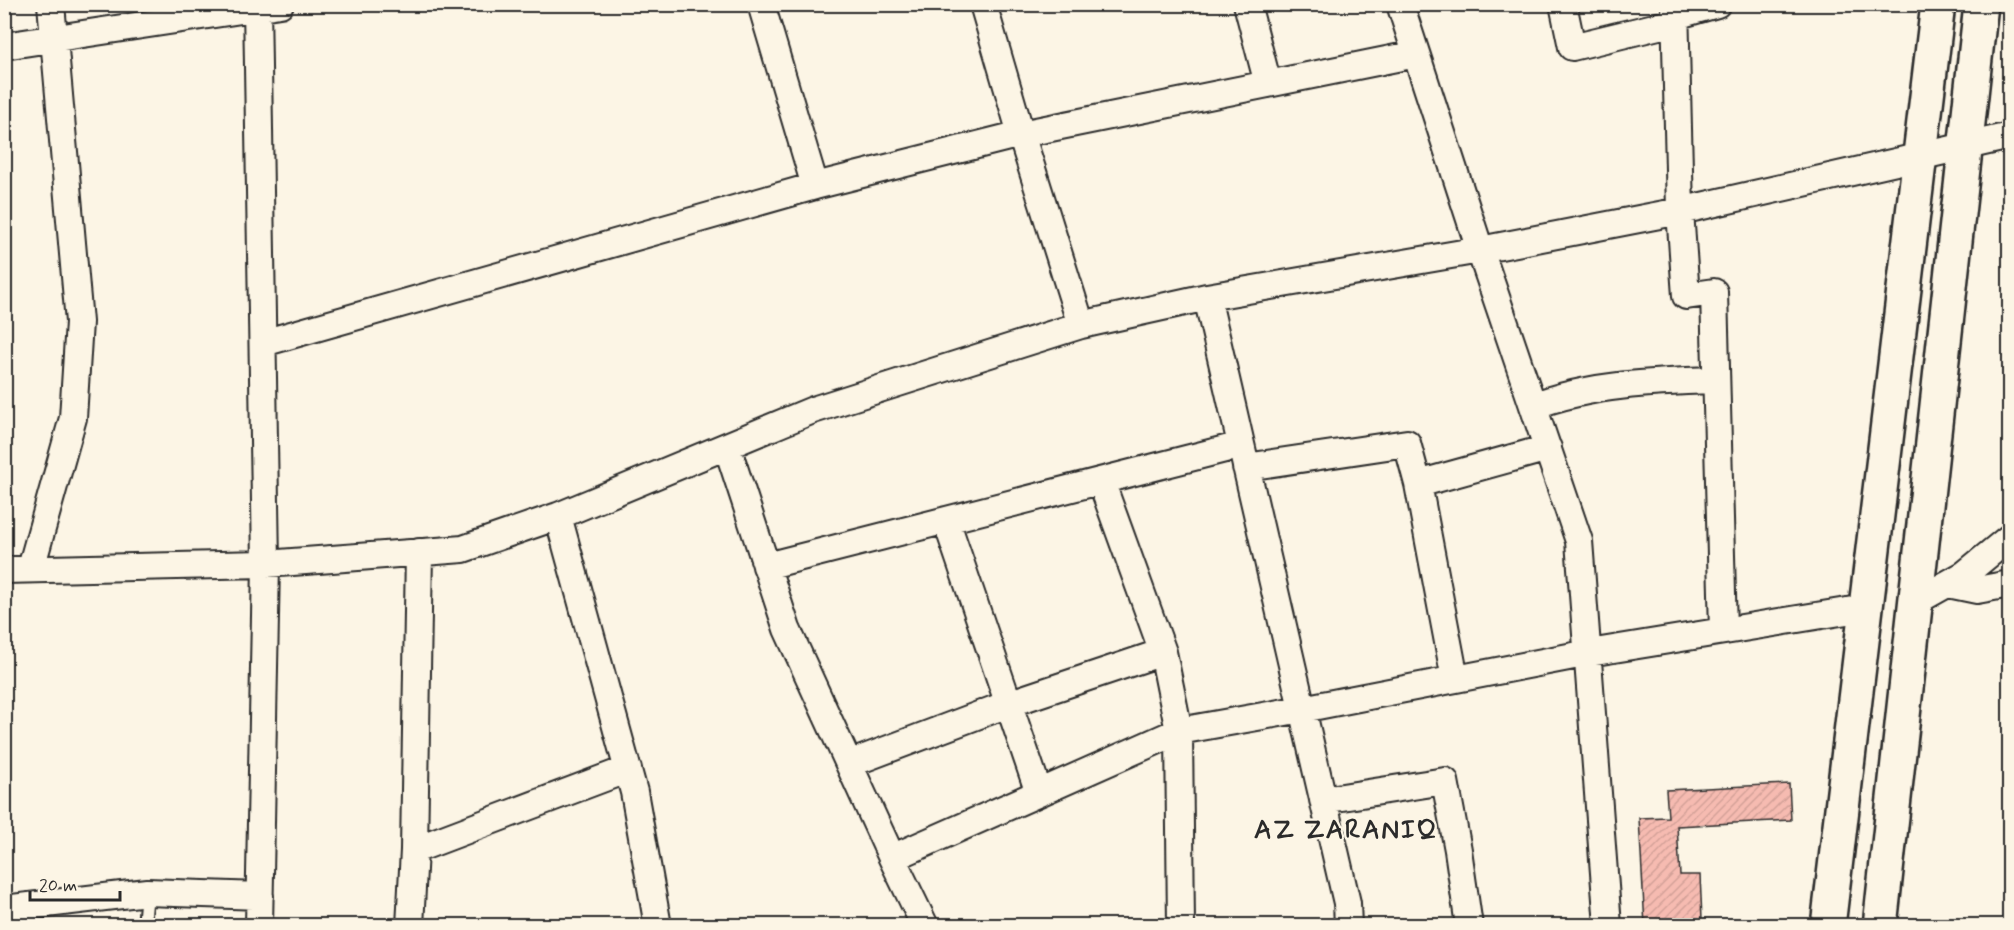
<svg xmlns="http://www.w3.org/2000/svg" width="2014" height="930" font-family="Mynerve,sans-serif">
<style>
.building{fill:url(#building-hatch);stroke:#2b2b2b;stroke-width:1.5}
.lines{fill:none;stroke-linecap:round;stroke-linejoin:round}
.lane-casing{stroke:#2b2b2b;stroke-width:16}
.street-casing{stroke:#2b2b2b;stroke-width:30}
.secondary-casing{stroke:#2b2b2b;stroke-width:38}
.lane{stroke:#fcf5e5;stroke-width:12}
.street{stroke:#fcf5e5;stroke-width:26}
.secondary{stroke:#fcf5e5;stroke-width:33}
.labels{text-anchor:middle;stroke-width:4.5;stroke-linejoin:round;paint-order:stroke}
.district-label{font-size:27px;font-weight:bold;letter-spacing:1.5px;fill:#2b2b2b;stroke:#fcf5e5}
</style>
<defs>
<pattern id="building-hatch" width="6" height="6" patternUnits="userSpaceOnUse" patternTransform="scale(1.5)"><rect width="6" height="6" fill="#f6bbb1"/><path d="M-1 1l2-2M0 6l6-6M5 7l2-2" fill="none" stroke="#d3a198"/></pattern>
</defs>
<rect width="100%" height="100%" fill="#fcf5e5"/>
<filter id="ink" filterUnits="userSpaceOnUse"><feTurbulence type="fractalNoise" baseFrequency=".0167" numOctaves="2"/><feDisplacementMap in="SourceGraphic" scale="12" xChannelSelector="R" yChannelSelector="G"/><feConvolveMatrix kernelMatrix="1 2 1 2 8 2 1 2 1" color-interpolation-filters="sRGB"/></filter>
<g filter="url(#ink)">
<path class="building" d="M1789 784 1791 820 1677 826 1680 875H1700L1702 919H1686L1687 926H1645L1639 818 1668 817 1666 790Z"/>
<g class="lines">
<g class="lane-casing">
<path id="lane" d="M144 926 147 892"/>
</g>
<g class="street-casing">
<path id="street" d="M257 4 266 564 259 926
M761 4 815 186
M983 4 1021 134 1081 325
M1247 4 1268 84
M1400 4 1480 250 1579 541 1608 926
M1563 4 1572 47 1675 22
M1675 4 1680 211 1686 296 1714 292 1723 631
M1675 16 1717 4
M4 46 280 4
M1207 297 1347 903 1348 926
M263 343 815 186 1021 134 1416 54
M1533 406C1591 384 1654 382 1716 380
M727 446 787 629 892 858 925 926
M1246 467 1407 443 1418 484 1548 448
M1101 481 1163 652 1179 731 1181 926
M1418 484 1455 679
M558 516 634 792 658 926
M946 520 1039 793
M766 566 1241 445
M31 568 73 418 79 322 51 4
M4 570 266 564 463 549 558 516 813 410 1081 325 1207 297 1480 250 1680 211 2010 136
M1948 584 1977 590 2010 584
M1915 602 1965 574 2010 537
M849 764 1008 704 1163 652
M1323 800 1445 781 1458 850 1469 926
M414 850 628 769
M892 858 1179 731 1302 709 1589 653 1865 608
M4 909 147 892 260 896
M410 926 414 850 419 552"/>
</g>
<g class="secondary-casing">
<path id="secondary" d="M1828 926 1938 4
M1880 926 1981 4"/>
</g>
<use href="#lane" class="lane"/>
<use href="#street" class="street"/>
<use href="#secondary" class="secondary"/>
</g>
</g>
<g class="labels">
<g class="district-label">
<text x="1346" y="838">AZ ZARANIQ</text>
</g>
</g>
<rect width="2014" height="930" fill="none" stroke="#fcf5e5" stroke-width="24"/>
<rect x="12" y="12" width="1990" height="906" fill="none" stroke="#2b2b2b" stroke-width="2" filter="url(#ink)"/>
<path d="M30 891v9h90v-9" fill="none" stroke="#2b2b2b" stroke-width="3"/>
<text x="39" y="891" font-size="18" fill="#2b2b2b" stroke="#fcf5e5" stroke-width="4.5" paint-order="stroke">20 m</text>
</svg>
